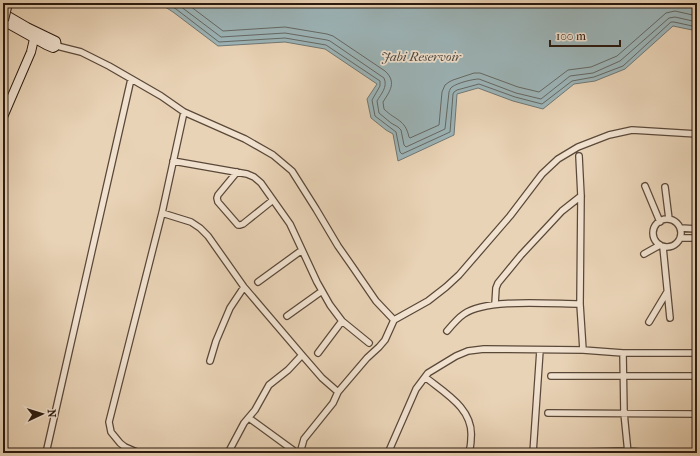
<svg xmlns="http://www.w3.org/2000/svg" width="700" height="456" font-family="'IM FELL French Canon',serif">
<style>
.water{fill:#9cb5b9;stroke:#6f7775}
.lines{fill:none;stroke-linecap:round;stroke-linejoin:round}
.shore{stroke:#646864;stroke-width:1}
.street-casing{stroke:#5a4839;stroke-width:8}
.secondary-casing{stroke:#2b1a0f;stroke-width:10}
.street{stroke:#f1e2d0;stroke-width:5.5}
.secondary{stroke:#f1e2d0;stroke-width:8}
.highway-bridge-casing{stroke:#2b1a0f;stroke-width:12;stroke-linecap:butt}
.highway-bridge{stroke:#e9d3b6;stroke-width:10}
.labels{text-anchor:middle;stroke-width:3.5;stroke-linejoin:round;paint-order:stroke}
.water-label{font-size:13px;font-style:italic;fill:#4d4842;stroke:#f1e2d0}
</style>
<rect width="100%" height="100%" fill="#e9d3b6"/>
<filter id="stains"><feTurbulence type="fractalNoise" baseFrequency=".005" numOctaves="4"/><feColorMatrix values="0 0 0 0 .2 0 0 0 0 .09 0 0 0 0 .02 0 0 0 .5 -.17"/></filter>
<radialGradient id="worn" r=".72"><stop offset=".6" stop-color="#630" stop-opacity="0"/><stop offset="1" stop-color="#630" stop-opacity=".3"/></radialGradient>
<path class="water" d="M159 3H697V31L673 26 625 69 595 81 574 84 543 109 513 101 478 88 457 94 454 135 398 161 393 134 386 130 371 118 367 99 377 84 325 49 285 42 218 46 173 12Z"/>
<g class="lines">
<path class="shore" d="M167 3 176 9 219 42 285 38 326 45 380 81V86L372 100 375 116 396 132 400 152 402 154 450 132 453 94 454 92 457 90 479 84 515 97 542 104 572 81 594 77 623 66 671 22H674L697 27
M176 3 221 37 285 33 327 40 330 41 384 78C388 87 381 94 377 101L379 113 391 123 398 127 401 130 404 145 406 147 445 129 449 92C450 90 450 88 452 87 457 83 473 79 479 79L516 93 541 99 570 76 593 73 620 61 669 18 675 17 697 22
M186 3 223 31 285 27 327 34 333 36 385 71C397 82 390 91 383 102L384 109C396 121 405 119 409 137L410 138 439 125 442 92 445 85 449 82 453 80 474 73H480L518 87 539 92 568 70 591 67 617 56 666 13 675 11 697 16"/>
<g class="street-casing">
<path id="street" d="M57 46 81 52 109 66 161 96 184 112 245 139 273 155 292 171 316 209 338 246 352 266 376 301 394 320
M579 156 581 196 580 304 583 350
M173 161 247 174 254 177 261 183 290 224 317 282 330 305 342 321 369 343
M237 172 218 195 217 198 218 202 238 225H240L243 224 273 200
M645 186 660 222
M665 187 669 219
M162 213 191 222 200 228 208 236 244 287 302 355 322 378 338 392
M653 233a14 14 0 1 1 28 0a14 14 0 1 1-28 0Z
M681 228 697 229
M681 238H697
M663 247 670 318
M644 254 660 245
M258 282 302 250
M495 304 496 288 498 283 521 255 562 211 581 196
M287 316 322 291
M649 322 667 292
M447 331C452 325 458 318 464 314 487 298 552 304 580 304
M318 353 342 321
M623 353 624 413 628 453
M210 361 216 341 230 308 244 287
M551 376H697
M425 377C445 393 474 409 471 438 471 443 471 448 468 453
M548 413 697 414
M249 418 297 453
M46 453 131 79
M139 453 125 447 120 443 111 432 109 422 162 213 184 112
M228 453 244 423 255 410 269 385 288 370 302 355
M300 453 304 439 333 403 338 392 367 358 379 347 385 340 394 320 428 301 446 287 459 275 510 216 542 174 558 159 578 147 609 135 632 130 697 134
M388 453 416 389 428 373 456 356 468 351 484 349 583 350 623 353H697
M533 453 540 350
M552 453 627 451 653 453"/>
</g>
<g class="secondary-casing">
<path id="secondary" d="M3 13 27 27 56 41C57 44 57 45 55 47L53 48 46 45 3 21
M3 117 31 52 34 39 33 34"/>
</g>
<use href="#street" class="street"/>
<use href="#secondary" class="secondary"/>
<g class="highway-bridge-casing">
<path id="highway-bridge" d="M3 20 7 3"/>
</g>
<use href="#highway-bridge" class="highway-bridge"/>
</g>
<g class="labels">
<g class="water-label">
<text x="421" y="61">Jabi Reservoir</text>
</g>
</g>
<rect width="700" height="456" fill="none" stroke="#e9d3b6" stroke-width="16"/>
<rect x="4" y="4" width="692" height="448" fill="none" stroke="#2b1a0f" stroke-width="2"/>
<rect x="8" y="8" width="684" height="440" fill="none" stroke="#2b1a0f"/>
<g transform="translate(42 414) rotate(86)" stroke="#f1e2d0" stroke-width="3" paint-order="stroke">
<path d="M0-3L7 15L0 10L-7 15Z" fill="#2b1a0f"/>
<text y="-6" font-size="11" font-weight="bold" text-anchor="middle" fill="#2b1a0f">N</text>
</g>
<path d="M550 40v6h70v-6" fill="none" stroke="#2b1a0f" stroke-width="2"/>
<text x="556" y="40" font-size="12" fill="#2b1a0f" stroke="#f1e2d0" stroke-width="3" paint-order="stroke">100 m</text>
<rect width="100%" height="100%" filter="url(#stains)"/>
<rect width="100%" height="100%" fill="url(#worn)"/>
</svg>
